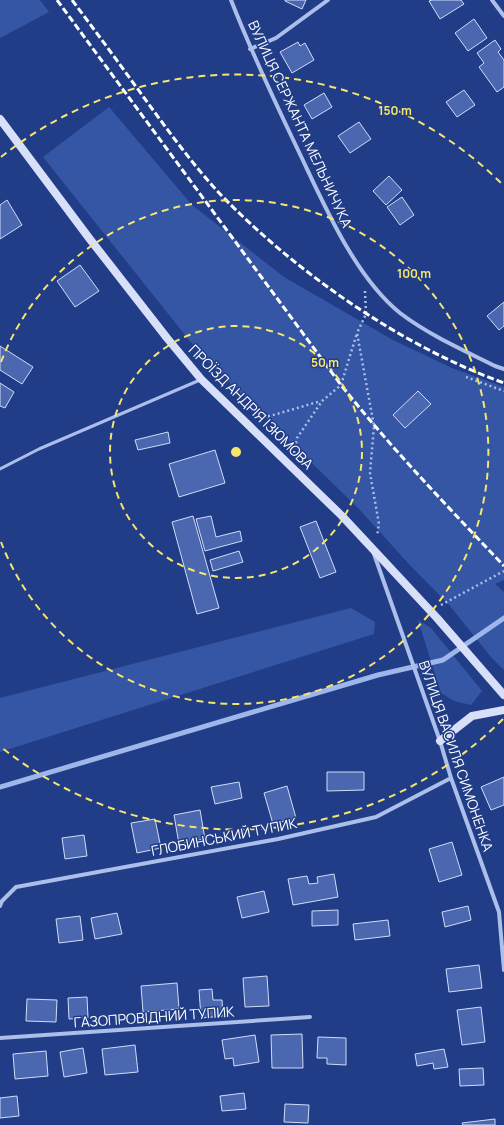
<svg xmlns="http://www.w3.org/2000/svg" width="504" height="1125" font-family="Manrope,sans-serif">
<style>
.green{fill:#3556a5}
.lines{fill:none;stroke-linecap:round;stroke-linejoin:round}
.stream{stroke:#9fb6eb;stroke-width:5}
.building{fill:#4a67b0;stroke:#d0dcf7}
.path{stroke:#acbeea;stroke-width:2.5;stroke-dasharray:2 3;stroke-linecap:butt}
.lane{stroke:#acbeea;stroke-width:3}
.street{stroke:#acbeea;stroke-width:4}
.secondary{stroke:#d7e0f8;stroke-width:8}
.rail{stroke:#fff;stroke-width:3;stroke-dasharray:7 3;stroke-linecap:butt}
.ring{fill:none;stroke:#f7e56d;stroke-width:2;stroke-dasharray:7 5}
.labels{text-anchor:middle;stroke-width:3;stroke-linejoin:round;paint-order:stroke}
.street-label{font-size:14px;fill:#fff;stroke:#213d87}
.centre{fill:#f7e56d;stroke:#213d87;stroke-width:2}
.ring-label{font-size:12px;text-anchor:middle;font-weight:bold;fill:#f7e56d;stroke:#213d87;stroke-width:3;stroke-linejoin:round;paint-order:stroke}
</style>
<rect width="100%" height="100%" fill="#213d87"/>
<path class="green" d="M0 0H40L49 12 0 38Z
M109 107 192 205 284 277 393 340 452 368 504 387V580L495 584 504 592V670L491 657 450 606 407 562 359 509 201 355 43 157Z
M351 608 375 622 374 634 0 752V698Z
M418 620 431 628 482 691 471 705 454 701 441 693Z"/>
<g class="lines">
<path class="stream" d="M0 787 378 675 443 660 504 618"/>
</g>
<path class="building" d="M285 0H306L302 9 285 1Z
M432 0H461L464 4 440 19 429 1Z
M474 19 487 38 468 51 455 33Z
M495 40 501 49 498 52 504 60V87L497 92 479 67 484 63 477 53Z
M298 42 300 46 305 43 314 60 292 73 280 52Z
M464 90 475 105 457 117 446 102Z
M324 93 332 107 312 119 304 105Z
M359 122 371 139 350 153 338 136Z
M389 176 402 190 386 205 373 191Z
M402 197 414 215 400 225 387 207Z
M7 200 22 225 0 239V205Z
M80 265 99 291 75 307 57 281Z
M504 302V326L499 330 487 316Z
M0 346 33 367 22 384 0 370Z
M0 383 14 392 5 408 0 406Z
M418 391 431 404 405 428 393 415Z
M168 432 170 443 138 450 135 440Z
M215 450 225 483 179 497 169 464Z
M193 516 219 608 197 614 172 522Z
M211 516 216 537 240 531 242 541 205 551 196 519Z
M316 521 336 572 320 578 300 527Z
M239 551 243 562 213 571 210 560Z
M327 772H364V790L327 791Z
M504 777V805L491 810 481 787Z
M239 782 242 798 215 804 211 787Z
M287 786 296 818 273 824 264 793Z
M200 810 205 839 179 844 174 815Z
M155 819 161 848 137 853 131 823Z
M84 835 87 856 65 859 62 838Z
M452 842 462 875 439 882 429 849Z
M334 874 338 897 293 905 288 879 307 876 309 884 318 883 317 877Z
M264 891 269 912 242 918 237 897Z
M468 906 471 920 445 927 442 912Z
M338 910V925L312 926V911Z
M117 913 122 934 95 939 91 918Z
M80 916 83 940 59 943 56 919Z
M388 920 390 936 355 940 353 924Z
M479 965 482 988 449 992 446 969Z
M267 976 269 1006 245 1007 243 978Z
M177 983 179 1009 143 1012 141 986Z
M212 989 213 1000H222L223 1016 201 1018 199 990Z
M87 997 88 1018 69 1019 68 998Z
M27 999 57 1000 56 1022 26 1021Z
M481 1007 485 1042 462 1045 457 1010Z
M302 1034 303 1068H272L271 1035Z
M255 1035 259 1062 234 1066 233 1058 225 1059 222 1040Z
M318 1037 346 1038V1065L327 1064V1058H317Z
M135 1045 138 1072 105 1075 102 1049Z
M83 1048 87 1073 64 1077 60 1052Z
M444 1049 448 1067 434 1069 433 1063 417 1066 415 1054Z
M46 1051 48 1076 15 1079 13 1054Z
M483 1068 484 1085 460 1086 459 1069Z
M244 1093 246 1109 222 1111 220 1096Z
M17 1096 19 1116 0 1118V1098Z
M285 1104 309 1105 308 1123 284 1122Z
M495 1119V1125H463L462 1123Z"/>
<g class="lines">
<path class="path" d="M365 291 366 314 357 333 374 426 370 473 379 524 377 536
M466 377 504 391
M258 417 270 416 321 401
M294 453 297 438 322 401 341 385 357 333
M441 605 504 571"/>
<path class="lane" d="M0 469 39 449 200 380"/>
<path class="street" d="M231 0C251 51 274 100 298 150 323 202 354 276 400 313 429 335 463 350 495 366L504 369
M492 0 504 16
M250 49 276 38 328 0
M374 554 440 741 451 778 499 912 504 970
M0 906 2 901 16 887 278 839 376 817 451 778
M0 1038 310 1017"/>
<path class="secondary" d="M0 119 89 238 167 338 201 379 342 516 437 618 504 695
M440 741 472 716 504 710"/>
<path class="rail" d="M57 0 341 385C392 449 448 507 504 566
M72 0C96 32 119 63 142 95 167 129 192 164 221 195 297 273 401 346 504 383"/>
</g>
<g class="ring">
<circle cx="236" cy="452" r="126"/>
<path d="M1 362A252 252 0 1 1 1 542"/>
<path d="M503 719A377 377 0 0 1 1 747M1 157A377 377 0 0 1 503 185"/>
</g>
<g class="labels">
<g class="street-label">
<text transform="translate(300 124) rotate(65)" y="5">ВУЛИЦЯ СЕРЖАНТА МЕЛЬНИЧУКА</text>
<text transform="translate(251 407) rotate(45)" y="5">ПРОЇЗД АНДРІЯ ІЗЮМОВА</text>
<text transform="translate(456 756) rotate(71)" y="5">ВУЛИЦЯ ВАСИЛЯ СИМОНЕНКА</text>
<text transform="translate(224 837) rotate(-11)" y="5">ГЛОБИНСЬКИЙ ТУПИК</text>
<text transform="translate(154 1017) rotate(-4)" y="5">ГАЗОПРОВІДНИЙ ТУПИК</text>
</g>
</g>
<circle cx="236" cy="452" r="6" class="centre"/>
<g class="ring-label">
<text x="395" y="115">150 m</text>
<text x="414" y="278">100 m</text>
<text x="325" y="367">50 m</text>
</g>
</svg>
